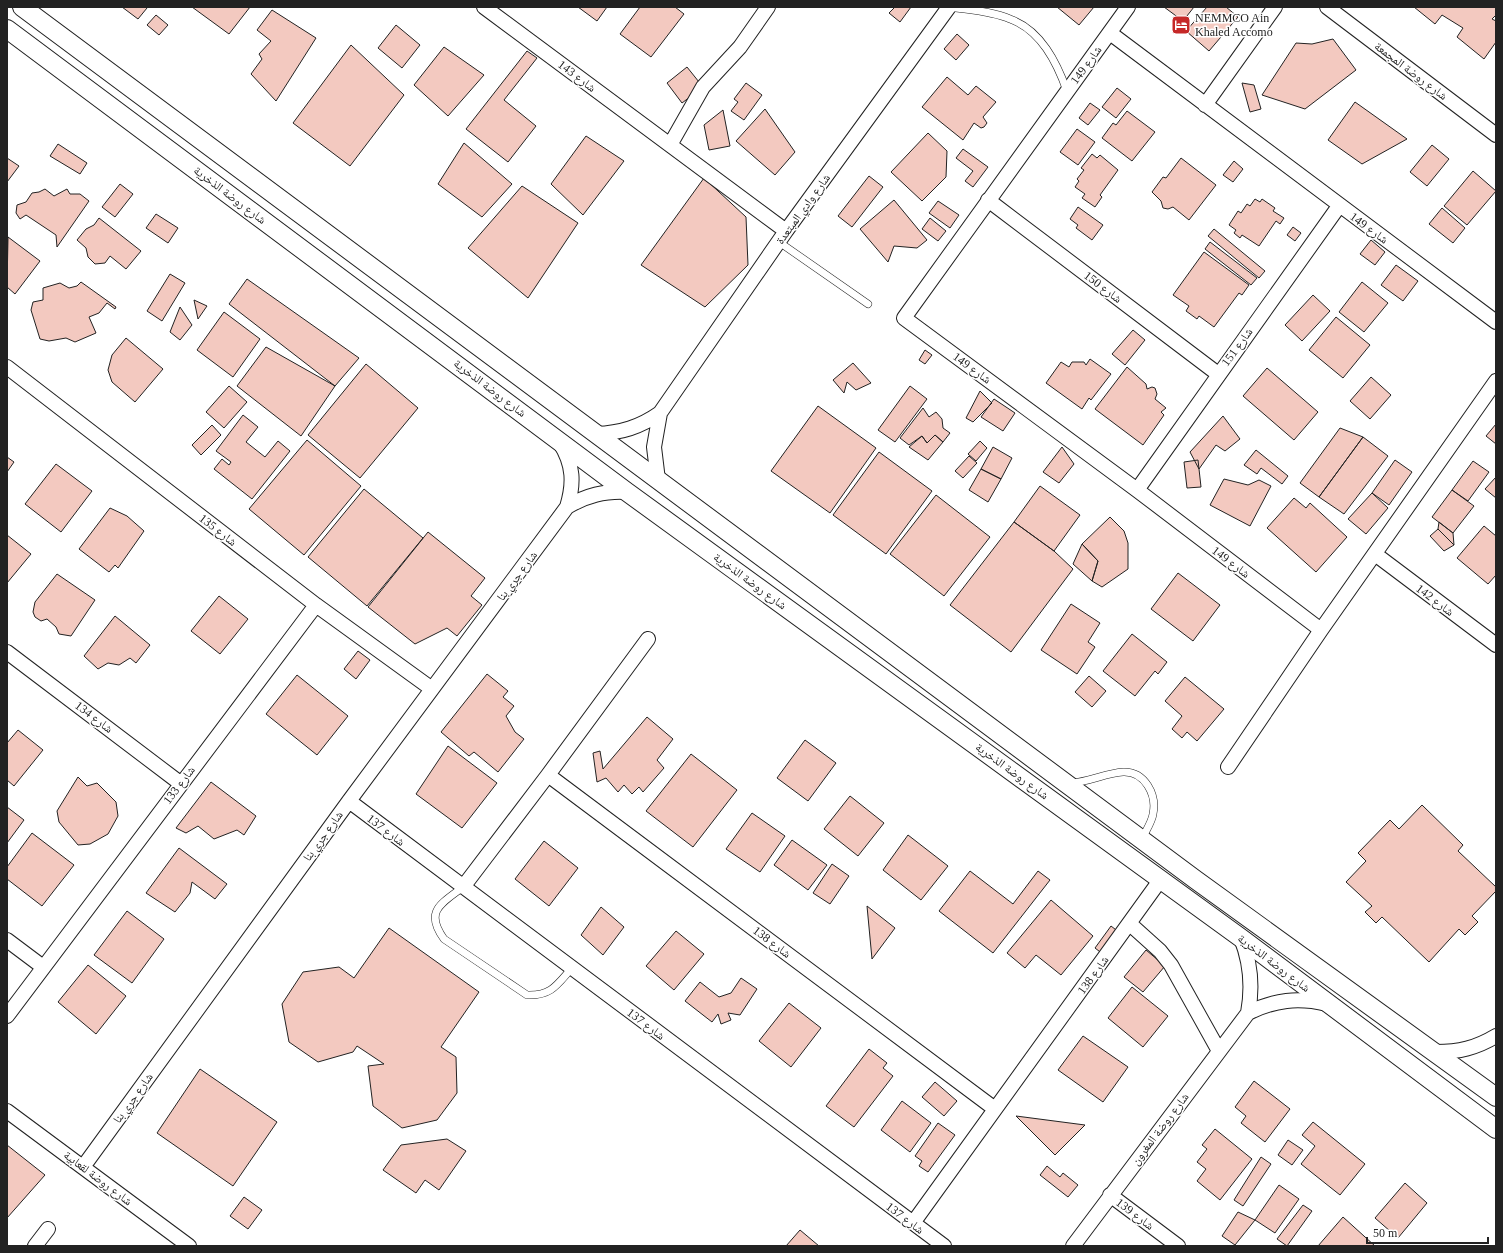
<svg xmlns="http://www.w3.org/2000/svg" width="1503" height="1253" font-family="'Times New Roman','Noto Naskh Arabic',serif">
<style>
.building{fill:#f3c9c0;stroke:#222}
.lines{fill:none;stroke-linecap:round;stroke-linejoin:round}
.service-casing{stroke:#222;stroke-width:8}
.minor-casing{stroke:#222;stroke-width:16}
.tertiary-casing{stroke:#222;stroke-width:20}
.service{stroke:#fff;stroke-width:7}
.minor{stroke:#fff;stroke-width:14}
.tertiary{stroke:#fff;stroke-width:18}
.labels{text-anchor:middle;stroke-width:3;stroke-linejoin:round;paint-order:stroke}
.poi-label{font-size:12px;fill:#222;stroke:#fff;text-anchor:start}
.street-label{font-size:12px;fill:#222;stroke:#fff}
</style>
<rect width="100%" height="100%" fill="#fff"/>
<path class="building" d="M122 7H146L147 8 138 19Z
M192 7H250L229 34Z
M578 7H607L597 21Z
M640 7H675L684 14 651 57 620 34Z
M895 7H911L900 22 889 13Z
M1057 7H1094L1079 25Z
M1164 7H1194L1183 21Z
M1207 7H1226L1238 17 1209 51 1186 31Z
M1414 7H1496V15L1492 19 1496 21V42L1484 59 1457 37 1463 28 1442 15 1435 24Z
M272 10 316 38 276 101 251 74 262 59 259 54 271 41 257 30Z
M156 15 168 25 159 35 147 25Z
M396 25 420 45 402 68 378 48Z
M957 34 969 45 956 60 944 49Z
M1333 39 1356 70 1305 109 1262 95 1296 43 1312 44Z
M351 45 404 95 350 166 293 123Z
M444 47 484 75 448 116 414 85Z
M527 51 537 58 504 100 536 126 508 162 466 129Z
M687 67 703 87 682 103 667 83Z
M947 77 968 95 976 86 996 102 983 117 987 123 984 127 981 128 974 123 963 140 922 107Z
M746 83 762 95 744 120 731 111 738 102 734 99Z
M1242 83 1254 85 1261 109 1250 112Z
M1117 88 1131 99 1116 118 1102 107Z
M1355 102 1407 139 1362 164 1328 140Z
M1090 103 1100 110 1088 125 1079 118Z
M765 109 795 152 775 175 736 141Z
M723 110 730 146 709 150 704 125Z
M1127 111 1155 132 1132 161 1102 138 1113 123 1116 125Z
M1077 129 1095 142 1078 165 1060 152Z
M928 133 947 151 946 177 922 201 891 172Z
M586 136 624 161 583 215 551 184Z
M464 143 512 184 482 217 438 184Z
M58 144 87 163 80 174 50 156Z
M1432 145 1449 159 1427 186 1410 172Z
M963 149 988 167 973 187 965 181 973 171 956 158Z
M1092 154 1097 158 1100 155 1118 170 1100 195 1102 197 1095 207 1082 198 1085 194 1075 187 1079 181 1077 179 1084 170 1081 168Z
M7 158 19 166 7 182Z
M1181 158 1216 185 1189 220 1173 207 1168 209 1163 208 1161 201 1152 192 1163 177 1166 178Z
M1234 161 1243 169 1233 182 1223 175Z
M1473 171 1496 191 1467 225 1444 206Z
M869 176 883 187 852 227 838 216Z
M704 178 746 217 748 265 705 307 641 265Z
M120 184 133 194 115 217 102 207Z
M522 186 578 223 528 298 468 248Z
M45 189 54 196 67 189 70 194H80L89 201 57 247 56 235 26 215 20 219 16 213 17 205 26 202 32 193 39 192Z
M1255 199 1260 202 1262 199 1275 208 1273 211 1284 218 1280 224 1276 221 1259 246 1242 235 1240 238 1234 233 1236 230 1229 225 1238 211 1241 213 1247 204 1250 206Z
M894 200 927 240 917 248 894 246 888 262 860 229Z
M938 201 959 215 950 228 929 213Z
M1078 207 1103 225 1092 240 1076 228 1078 225 1070 219Z
M1442 208 1465 228 1453 243 1429 224Z
M156 214 178 228 168 243 146 228Z
M99 218 141 251 126 269 110 256 105 263 95 264 88 257 86 248 77 240 86 229 94 225Z
M930 218 946 231 938 241 922 229Z
M1293 227 1301 233 1295 241 1287 235Z
M1214 229 1265 271 1259 278 1208 236Z
M8 237 40 261 15 294 7 287Z
M1371 240 1385 252 1375 265 1360 254Z
M1210 242 1257 278 1251 285 1205 249Z
M1204 252 1249 285 1242 295 1239 293 1214 327 1199 316 1197 319 1186 311 1189 306 1173 295Z
M1396 265 1418 281 1403 301 1381 285Z
M170 274 185 283 162 321 147 311Z
M247 279 359 358 335 386 229 304Z
M81 282 116 307 115 309 107 303 99 313 89 317 96 333 75 342 66 338 49 341 40 339 31 310 33 302 43 300V288L60 283 69 288 77 286Z
M1362 282 1388 303 1364 332 1339 312Z
M1313 295 1330 311 1302 341 1285 325Z
M194 300 207 306 198 319Z
M180 307 192 325 180 340 170 332Z
M224 312 260 339 233 377 197 350Z
M1336 317 1370 345 1343 378 1309 350Z
M1133 330 1145 340 1125 365 1112 354Z
M126 338 163 369 135 402 112 382 108 370 112 355Z
M266 347 335 386 301 436 237 386Z
M925 350 932 355 925 364 919 360Z
M1090 359 1111 374 1091 400 1089 398 1082 409 1046 383 1061 362 1069 367 1072 362H1084L1086 365Z
M853 363 871 383 856 390 847 382 844 393 833 380Z
M366 364 418 408 360 478 308 435Z
M1127 367 1146 384 1147 389 1152 387 1155 388 1157 394 1155 399 1166 408 1161 412 1164 415 1143 445 1095 409Z
M1267 368 1318 412 1294 440 1243 396Z
M1371 377 1391 395 1370 419 1350 401Z
M229 386 247 402 224 428 206 412Z
M910 386 927 399 895 442 878 430Z
M980 391 992 403 973 422 966 418Z
M994 399 1015 413 1003 431 981 417Z
M818 406 876 448 830 513 771 471Z
M923 408 929 417 936 412 942 419 943 428 950 433 943 442 935 435 927 443 922 436 909 445 900 438Z
M243 415 258 427 246 442 265 457 278 441 290 451 252 499 214 469 222 459 229 465 231 462 216 451Z
M1223 416 1240 439 1225 451 1216 445 1199 469 1190 452Z
M1496 424V444L1486 436Z
M212 425 221 435 201 455 192 445Z
M1340 428 1363 437 1319 497 1300 483Z
M935 435 943 442 928 460 909 447 922 436 927 443Z
M1363 437 1388 456 1344 514 1319 497Z
M307 440 361 486 304 555 249 509Z
M980 441 987 448 976 461 968 454Z
M993 447 1012 458 1001 479 981 469Z
M1062 447 1074 464 1059 483 1043 472Z
M1256 450 1288 476 1282 484 1261 468 1257 474 1244 465Z
M879 452 932 491 886 554 833 515Z
M969 456 977 463 963 478 955 471Z
M7 457 14 462 7 472Z
M1198 460 1201 487 1187 488 1184 462Z
M1395 460 1412 472 1389 505 1372 493Z
M1473 461 1489 472 1468 501 1452 490Z
M56 464 92 491 61 532 25 504Z
M981 469 1001 479 988 502 969 490Z
M1496 477V498L1485 489Z
M1224 479 1248 485 1259 480 1271 486 1250 526 1210 505Z
M1040 486 1080 515 1054 551 1014 522Z
M364 489 423 538 367 606 308 557Z
M1452 490 1474 506 1453 533 1432 517Z
M1372 493 1388 508 1366 534 1348 519Z
M936 495 990 537 944 596 890 554Z
M1294 498 1306 508 1310 503 1347 537 1316 572 1267 528Z
M110 508 127 516 144 531 118 568 115 565 109 572 79 549Z
M1110 517 1124 531 1128 543V569L1102 587 1092 581 1098 561 1082 544Z
M1014 522 1054 551 1073 569 1011 652 950 605Z
M1439 522 1453 533 1454 545 1438 529Z
M1484 526 1496 536V575L1488 584 1457 558Z
M1438 529 1454 545 1444 551 1430 536Z
M428 532 485 578 471 596 482 605 457 636 447 628 415 644 368 607Z
M7 535 31 554 7 583Z
M1082 544 1098 561 1092 581 1073 564Z
M1178 573 1220 605 1193 641 1151 609Z
M57 574 95 600 71 636 59 634 56 627 47 619 41 621 35 617 33 612 35 602Z
M219 596 248 619 220 654 191 631Z
M1071 604 1100 623 1088 642 1095 647 1077 674 1041 650Z
M115 616 150 645 136 663 130 658 119 665 108 663 98 669 84 656Z
M1132 634 1167 662 1158 674 1155 671 1135 696 1103 671Z
M358 651 370 660 356 679 344 669Z
M487 674 508 691 503 697 514 706 506 716 515 732 524 739 498 772 474 752 469 756 441 732Z
M297 675 348 716 317 755 266 714Z
M1089 676 1106 691 1092 707 1075 692Z
M1185 677 1224 709 1197 741 1187 732 1182 738 1172 729 1182 716 1165 701Z
M647 717 673 739 657 760 664 768 643 792 639 787 632 794 624 785 618 792 606 778 597 782 593 753 600 751 603 769Z
M18 730 43 750 14 786 7 780V743Z
M805 740 836 763 808 801 777 778Z
M448 746 497 783 462 828 416 794Z
M691 754 737 790 693 847 646 811Z
M78 777 87 786 97 783 116 802 118 816 108 834 90 844 78 845 59 822 57 811Z
M211 782 256 816 244 835 237 830 214 839 198 826 186 833 176 828Z
M850 796 884 823 858 856 824 829Z
M1422 805 1463 845 1458 851 1496 887V891L1472 916 1478 922 1465 935 1459 929 1429 962 1382 917 1376 923 1365 912 1372 906 1346 882 1366 861 1358 853 1390 820 1399 829Z
M7 807 24 820 7 843Z
M752 813 785 836 760 872 726 849Z
M32 833 74 865 42 906 7 879V867Z
M908 835 948 866 921 900 883 870Z
M792 840 827 865 808 890 774 865Z
M544 841 578 868 549 906 515 879Z
M179 848 227 884 215 899 192 882 190 893 175 912 146 893Z
M832 864 849 876 830 904 813 893Z
M970 871 1013 904 1038 871 1050 880 993 953 939 911Z
M1051 900 1093 936 1061 975 1036 955 1025 968 1007 953Z
M867 906 895 928 872 959Z
M601 907 624 927 603 955 581 935Z
M127 911 164 939 132 983 94 955Z
M1111 926 1120 933 1104 955 1095 948Z
M389 928 479 992 441 1047 456 1057 457 1093 437 1120 402 1128 373 1106 368 1066 384 1064 357 1046 353 1052 318 1062 289 1042 282 1004 303 972 339 967 354 978Z
M676 931 704 954 674 990 646 966Z
M1146 950 1165 966 1143 992 1124 977Z
M88 965 126 996 96 1034 58 1002Z
M741 978 757 989 740 1015 728 1013 731 1020 721 1024 718 1014 712 1022 685 1001 700 982 719 997 731 993Z
M1132 987 1168 1016 1143 1047 1108 1018Z
M789 1003 821 1028 791 1067 759 1041Z
M1083 1036 1128 1067 1103 1102 1058 1070Z
M869 1049 887 1063 883 1068 893 1076 854 1127 826 1106Z
M200 1069 277 1122 233 1186 157 1133Z
M1254 1081 1290 1109 1265 1142 1241 1123 1246 1116 1235 1107Z
M935 1082 957 1101 944 1116 922 1097Z
M902 1101 931 1123 910 1152 881 1130Z
M1016 1116 1085 1125 1055 1155Z
M1313 1122 1365 1164 1340 1195 1301 1164 1315 1146 1302 1135Z
M938 1123 955 1135 928 1172 919 1166 922 1161 915 1156Z
M1215 1129 1252 1159 1220 1200 1197 1181 1206 1169 1197 1162 1207 1149 1202 1145Z
M447 1139 466 1151 439 1190 425 1180 416 1193 383 1170 401 1145Z
M1288 1140 1303 1150 1292 1165 1278 1155Z
M7 1145 45 1175 7 1218Z
M1261 1157 1271 1164 1243 1206 1234 1200Z
M1047 1166 1060 1177 1063 1173 1078 1185 1068 1197 1040 1175Z
M1405 1183 1427 1203 1398 1238 1375 1218Z
M1279 1185 1299 1199 1275 1233 1255 1220Z
M244 1197 262 1210 248 1229 230 1216Z
M1303 1205 1312 1211 1287 1246 1277 1239Z
M1238 1212 1255 1220 1235 1245 1222 1236Z
M1343 1217 1375 1246H1318Z
M800 1230 819 1246H786Z"/>
<g class="lines">
<g class="service-casing">
<path id="service" d="M950 7C969 10 992 11 1010 19 1041 30 1057 63 1067 91
M779 242 868 304
M1071 783C1089 782 1106 773 1123 772 1145 771 1157 795 1153 814 1152 822 1145 832 1142 839
M463 887C441 904 424 911 444 939L527 995C551 996 557 985 571 969"/>
</g>
<g class="minor-casing">
<path id="minor" d="M484 7 786 231
M1128 7 904 318 1137 490 1321 630
M1327 7 1496 135
M1110 33 1496 322
M1205 105 1275 7
M670 145 703 87 740 47 768 7
M988 200 1218 374
M7 367 316 605 432 689
M596 434C621 433 640 427 660 413
M560 443C574 465 574 484 567 507
M658 480 654 447 660 413 786 231 949 7
M1137 490 1339 206
M1375 554 1496 645
M7 652 180 783
M1228 767 1321 630 1496 381
M548 775 995 1109
M349 801 944 1246
M463 887 548 775 648 639
M1130 924 1160 951 1171 965 1219 1051
M7 940 43 967
M1248 1013C1274 1000 1298 997 1327 1004
M7 1016 316 605
M1436 1052C1459 1052 1476 1048 1496 1036
M7 1111 189 1246
M83 1167 349 801 567 507C587 495 604 491 627 492
M1110 1195 1178 1246
M913 1223 1161 879
M35 1246 48 1229
M1073 1246 1248 1013C1253 986 1251 963 1241 938"/>
</g>
<g class="tertiary-casing">
<path id="tertiary" d="M22 7 1196 880 1496 1097
M7 29 627 492 1241 938 1496 1129"/>
</g>
<use href="#service" class="service"/>
<use href="#minor" class="minor"/>
<use href="#tertiary" class="tertiary"/>
</g>
<defs>
<g id="hotel-square" transform="scale(1)"><rect x="-9" y="-9" width="18" height="18" rx="4" fill="#c62828" stroke="#fff"/><path d="M-6-4.5h1.5V1H6V5H4.5V3h-9V5H-6ZM-4 0a1.8 1.8 0 1 1 3.6 0ZM.5 0V-2.5h3Q6-2.5 6 0Z" fill="#fff"/></g>
</defs>
<g fill-rule="evenodd">
<use href="#hotel-square" x="1181" y="25"/>
</g>
<g class="labels">
<g class="poi-label">
<text x="1195" y="22">NEMMCO Ain<tspan x="1195" dy="14">Khaled Accomo</tspan></text>
</g>
<g class="street-label">
<text transform="translate(1086 65) rotate(-54)" y="4">شارع 149</text>
<text transform="translate(1411 71) rotate(37)" y="4">شارع روضة المجمعة</text>
<text transform="translate(577 76) rotate(37)" y="4">شارع 143</text>
<text transform="translate(230 195) rotate(37)" y="4">شارع روضة الذخرية</text>
<text transform="translate(803 209) rotate(-54)" y="4">شارع وادي المبتعدة</text>
<text transform="translate(1369 228) rotate(36)" y="4">شارع 149</text>
<text transform="translate(1103 287) rotate(37)" y="4">شارع 150</text>
<text transform="translate(1237 347) rotate(-54)" y="4">شارع 151</text>
<text transform="translate(972 368) rotate(36)" y="4">شارع 149</text>
<text transform="translate(490 388) rotate(37)" y="4">شارع روضة الذخرية</text>
<text transform="translate(218 530) rotate(38)" y="4">شارع 135</text>
<text transform="translate(1231 562) rotate(37)" y="4">شارع 149</text>
<text transform="translate(517 576) rotate(-53)" y="4">شارع جري بنا</text>
<text transform="translate(750 581) rotate(36)" y="4">شارع روضة الذخرية</text>
<text transform="translate(1435 600) rotate(37)" y="4">شارع 142</text>
<text transform="translate(94 717) rotate(37)" y="4">شارع 134</text>
<text transform="translate(1012 771) rotate(36)" y="4">شارع روضة الذخرية</text>
<text transform="translate(179 785) rotate(-53)" y="4">شارع 133</text>
<text transform="translate(386 830) rotate(37)" y="4">شارع 137</text>
<text transform="translate(323 836) rotate(-54)" y="4">شارع جري بنا</text>
<text transform="translate(772 942) rotate(37)" y="4">شارع 138</text>
<text transform="translate(1274 963) rotate(37)" y="4">شارع روضة الذخرية</text>
<text transform="translate(1093 975) rotate(-54)" y="4">شارع 138</text>
<text transform="translate(646 1024) rotate(37)" y="4">شارع 137</text>
<text transform="translate(133 1098) rotate(-54)" y="4">شارع جري بنا</text>
<text transform="translate(1160 1129) rotate(-53)" y="4">شارع روضة المغرون</text>
<text transform="translate(98 1178) rotate(37)" y="4">شارع روضة لقعابية</text>
<text transform="translate(1135 1214) rotate(37)" y="4">شارع 139</text>
<text transform="translate(905 1218) rotate(37)" y="4">شارع 137</text>
</g>
</g>
<rect width="1503" height="1253" fill="none" stroke="#222222" stroke-width="16"/>
<path d="M1367 1237v6h121v-6" fill="none" stroke="#222222" stroke-width="2"/>
<text x="1373" y="1237" font-size="12" fill="#222222" stroke="#ffffff" stroke-width="3" paint-order="stroke">50 m</text>
</svg>
